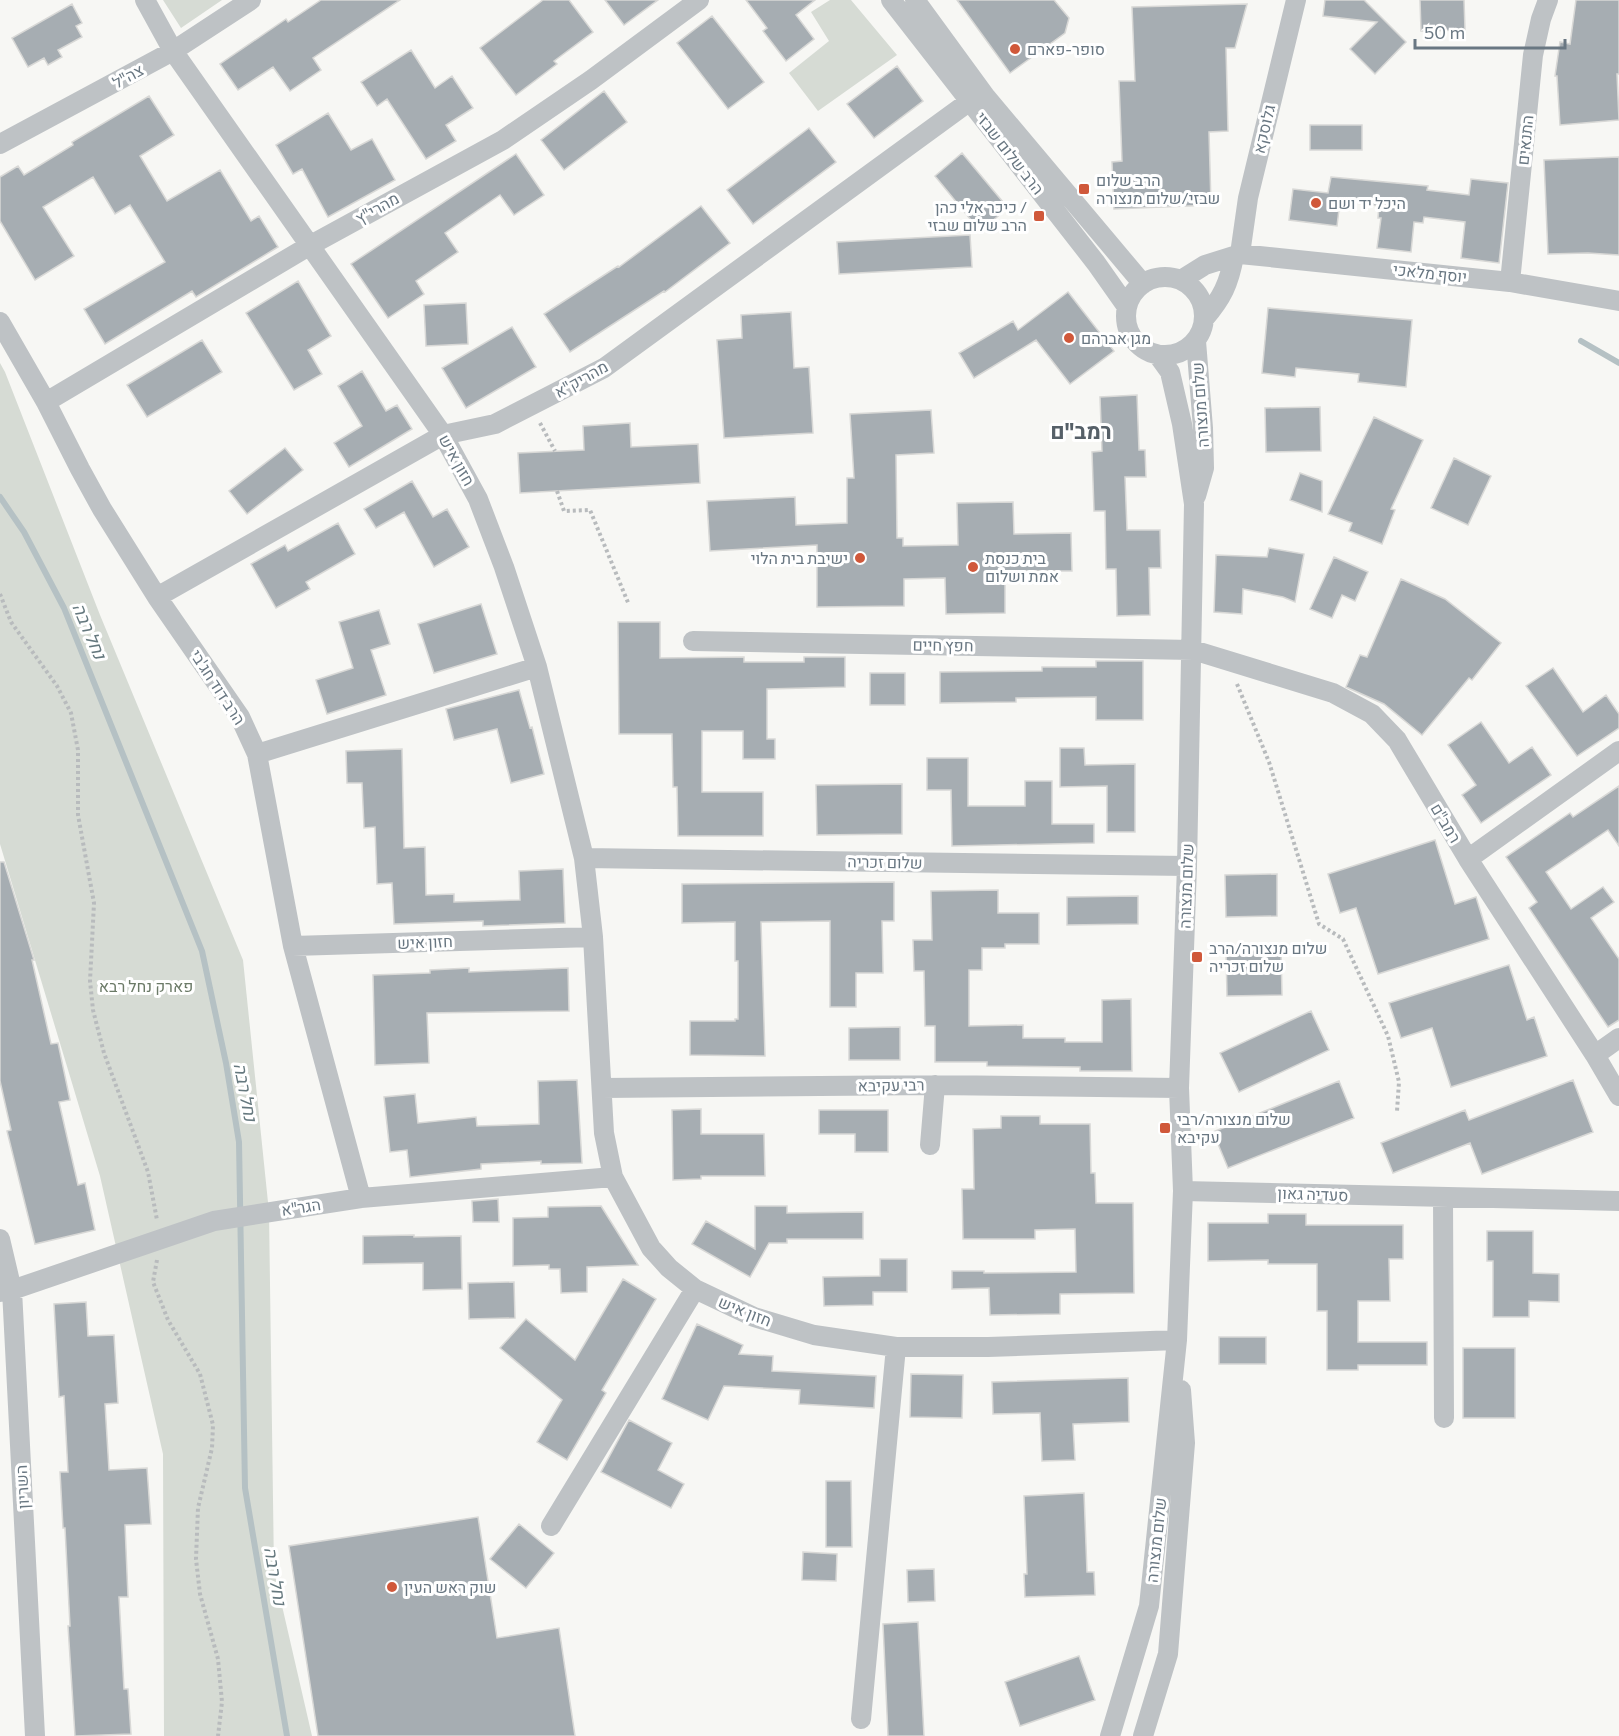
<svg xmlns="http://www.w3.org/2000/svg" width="1619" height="1736" font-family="Commissioner,Heebo,sans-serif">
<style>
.green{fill:#d6dbd4}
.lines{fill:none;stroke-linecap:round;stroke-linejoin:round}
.stream{stroke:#b5c1c4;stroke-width:6}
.building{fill:#a6adb2;stroke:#d8d8d6;stroke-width:1.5}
.path{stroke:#b8bbbd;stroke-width:4;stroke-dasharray:3 3;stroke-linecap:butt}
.minor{stroke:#bec2c5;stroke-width:20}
.poi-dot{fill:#d0583a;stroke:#fff;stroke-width:2}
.labels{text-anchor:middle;stroke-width:6;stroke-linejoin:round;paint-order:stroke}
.poi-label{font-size:16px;fill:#697782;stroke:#fff;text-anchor:start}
.street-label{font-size:16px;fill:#697782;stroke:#fff}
.park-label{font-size:16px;fill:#6b7a67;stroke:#fff}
.water-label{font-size:18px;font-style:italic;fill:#65787e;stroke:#fff}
.district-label{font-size:22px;font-weight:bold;fill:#566068;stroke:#fff}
</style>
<rect width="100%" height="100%" fill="#f7f7f4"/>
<path class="green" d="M163 0H222L181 28Z
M830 0H851L897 55 818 111 789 73 829 41 811 12Z
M0 363 5 372 100 615 243 960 269 1212 274 1571 312 1736H164L163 1454 100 1176 0 844Z"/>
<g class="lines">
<path class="stream" d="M1581 341 1619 363
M0 497 24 532 64 608 202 951 226 1063 239 1142 245 1488 287 1736"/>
</g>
<path class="building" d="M321 0H400L313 58 321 70 290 91 273 67 238 90 220 64 286 19 288 22Z
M543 0H569L593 32 554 61 557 64 516 95 480 48Z
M605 0H658L624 25Z
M746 0H815L796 15 814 39 786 61 763 31 767 28Z
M957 0H1054L1069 18 1065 33 1010 73Z
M1325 0H1364L1406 42 1375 74 1350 49 1377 22 1323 16Z
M1420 0H1464L1465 30 1421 31Z
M1576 0H1619V74H1617L1619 120 1560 125 1557 76H1555L1560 42 1570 44Z
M72 4 82 23 76 26 82 37 58 50 62 57 48 65 44 58 28 67 12 38Z
M1247 4 1235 48H1226L1228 131 1209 132 1211 205 1114 209 1112 162 1122 161 1119 81H1135L1132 7Z
M712 16 764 82 728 109 677 43Z
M411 50 435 88 452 76 473 108 446 125 456 141 426 159 387 99 377 106 361 82Z
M897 66 923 101 874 138 847 104Z
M604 91 627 122 564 170 541 140Z
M149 96 174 135 140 156 167 201 220 170 251 221 259 216 278 247 196 297 192 291 105 344 84 309 165 262 130 205 115 214 93 177 43 207 74 256 35 280 0 221V177L18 166 24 175 73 145 72 142Z
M328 113 351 150 372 139 395 180 328 217 302 169 293 174 276 145Z
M1310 125H1362V150H1310Z
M809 128 836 162 753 224 727 190Z
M962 153 1008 208 980 231 935 176Z
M516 154 544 195 514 215 500 195 445 233 458 252 416 281 424 294 388 318 351 264Z
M1619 157V255L1588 253 1548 254 1544 160Z
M1331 177 1428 186 1427 190 1469 195 1471 179 1508 183 1499 263 1461 258 1465 222 1424 217 1423 223 1414 222 1411 252 1377 248 1381 218H1378L1379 206 1340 201 1337 226 1289 220 1293 189 1328 193Z
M701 206 730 243 665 292 664 291 570 352 544 314 618 266 619 267Z
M970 235 972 267 839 274 837 242Z
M298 281 331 336 308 350 322 374 294 390 246 313Z
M1068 292 1114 351 1070 384 1036 340 974 378 959 353 1013 321 1018 330Z
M466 303 468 344 426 346 424 305Z
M1268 308 1412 320 1406 387 1358 382 1359 374 1296 368 1295 377 1262 373Z
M791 312 794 368 809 367 813 433 724 438 717 340 742 338 741 315Z
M512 327 536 367 466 408 442 368Z
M202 340 222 372 147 417 127 385Z
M362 371 386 411 397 405 412 429 349 467 334 443 362 426 338 386Z
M1137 395 1139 450H1145L1146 477H1125L1127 530H1160L1161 568H1149L1150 615 1117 616 1116 569H1106L1105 511H1094L1092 452 1102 451 1100 397Z
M1320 407 1321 451 1266 452 1265 408Z
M931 410 934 453 896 455 897 538H903V546L958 545 957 503 1013 502 1014 534 1071 533 1072 571H1005V613L946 614 945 578 904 579V606L817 607V545L710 551 707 501 795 497 796 525 847 523V478H854L850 414Z
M1374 417 1423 440 1391 509 1395 510 1382 544 1349 531 1352 523 1328 514Z
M630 423 631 447 698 444 700 483 520 493 518 453 584 450 583 426Z
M285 448 303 470 247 514 229 491Z
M1454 458 1491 476 1468 525 1431 508Z
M1300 473 1322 481V512L1290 500Z
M412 481 433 517 447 509 469 547 434 567 404 512 376 528 364 509Z
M338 523 355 554 306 582 310 589 276 608 251 564 285 545 288 551Z
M1269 548 1304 554 1295 602 1283 597 1243 589 1242 614 1214 612 1216 555 1267 557Z
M1334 557 1368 572 1355 601 1342 595 1332 618 1310 609Z
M1401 579 1445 599 1501 643 1472 680 1469 678 1422 735 1384 704 1346 687 1360 655 1367 657Z
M481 604 497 654 434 673 418 624Z
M379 610 390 644 371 650 386 695 327 714 316 680 353 668 339 622Z
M618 622H660V658L744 657V662H804V657H845V687L767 689V739H775V759H743V731H702V792H763V836H678L677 787H673L672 734H619Z
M1096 661H1143V720H1096V697L1016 698V702L940 703V672L1042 671V667H1096Z
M1553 668 1583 712 1606 695 1619 714V728L1577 756 1526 686Z
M870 673H905V705H870Z
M519 690 530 728 532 727 544 774 511 783 497 729 454 740 446 709Z
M1481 722 1509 763 1532 747 1551 775 1481 823 1462 795 1476 785 1448 745Z
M1060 748H1084L1085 765 1135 764V832H1107V786L1060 787Z
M402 749 404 848 425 847 426 895 454 894V902L520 900 519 871 563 869 565 923 483 926V921L394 924 392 883 377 884 375 827 364 828 362 783H347L346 751Z
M927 758H968V806H1025V781H1052V824H1094V843L952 846 951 790H927Z
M902 784V834L817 835 816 785Z
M1619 786V846L1608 830 1546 872 1571 909 1603 887 1614 902 1591 918 1619 959V1020L1608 1027 1529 908 1537 902 1506 857 1570 813 1573 817Z
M1435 840 1455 904 1476 897 1489 939 1378 974 1356 908 1340 913 1328 874Z
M0 862H4L34 960H32L51 1044 58 1043 70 1100 59 1102 78 1185 85 1183 95 1230 35 1244 7 1131 11 1130 0 1081Z
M1277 874V916L1226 917 1225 875Z
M894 882V921H882L883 973H856V1007H830V921L761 922 765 1056 690 1055V1021H735V1019H738V961H735V922L682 923V884Z
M998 890V913H1039V944H1005V948H982V970H969V1026L1023 1025V1038H1065V1042H1102V1000L1131 999 1132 1071H1080V1067L987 1066V1062H935V1026H925L924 971H914L913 940H932L931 891Z
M1138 896V924L1067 925V897Z
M1281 950 1282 995 1227 996 1226 951Z
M1509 965 1527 1020 1534 1017 1547 1056 1451 1087 1432 1028 1401 1038 1389 1003Z
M469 968V972L568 968 569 1011 427 1013 429 1063 375 1065 373 975 430 973V970Z
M1311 1011 1329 1050 1239 1092 1220 1053Z
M900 1027V1060H849V1028Z
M577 1080 582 1163 541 1164V1161L481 1164V1169L410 1177 407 1150 390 1152 384 1097 415 1094 418 1123 476 1117 477 1126 539 1124 538 1081Z
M1573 1080 1593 1132 1482 1174 1470 1143 1393 1173 1381 1143 1465 1110 1469 1120Z
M1339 1081 1354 1118 1228 1168 1213 1132Z
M701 1109V1134H764L765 1176H701V1179L673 1180 672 1110Z
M819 1110H888V1152H855V1134H819Z
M1001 1116H1040V1124H1090L1091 1173H1095L1096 1203H1133L1134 1293 1060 1294V1314L990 1315 989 1288 952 1289V1271H984V1273L1076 1272 1075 1229 1035 1230V1239H963L962 1189H974L973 1129 1001 1128Z
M498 1199 499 1222H473L472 1201Z
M601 1206 638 1265 587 1267V1292L561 1293 560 1269H549V1265L513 1266V1218L548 1217V1207Z
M755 1206H787V1213L863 1212V1239H787V1243H769L750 1277 692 1244 706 1221 755 1249Z
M1268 1214H1306V1225H1403V1259H1389L1390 1301H1358V1342H1427V1365H1358V1370H1327V1311H1317V1264H1268V1260L1208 1261V1223H1268Z
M1487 1231H1533V1273L1559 1274V1302L1529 1301V1317H1493V1261H1487Z
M414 1235V1237L461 1236 462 1289 423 1290V1263L363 1264V1236Z
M880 1259H907V1292H873V1305L824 1306 823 1277 880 1276Z
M623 1279 656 1299 602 1390 606 1393 567 1460 537 1442 562 1400 500 1348 526 1319 575 1360Z
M514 1282 515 1318 469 1319 468 1283Z
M86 1302 88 1336 114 1335 118 1403 105 1404 109 1470 147 1468 151 1524 125 1525 128 1597H119L124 1689H128L131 1734 75 1736 68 1626H70L65 1528H63L60 1472H68L64 1396 59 1397 54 1304Z
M697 1324 743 1345 739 1354 773 1356 772 1371 876 1376 874 1408 799 1404 800 1390 724 1386 708 1420 662 1399Z
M1219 1337H1266V1364H1219Z
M1463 1348H1515V1418H1463Z
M911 1374 963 1375 962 1418 910 1417Z
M1128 1378 1129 1422 1073 1424 1075 1460 1042 1461 1040 1413 993 1414 992 1382Z
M629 1420 672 1443 658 1470 684 1484 671 1508 601 1472Z
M826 1481H851L852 1547H826Z
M1084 1493 1087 1572H1094L1095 1595 1025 1597 1024 1574H1027L1024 1496Z
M478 1517 497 1638 559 1628 575 1736H318L289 1546Z
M519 1524 554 1553 526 1588 490 1559Z
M803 1552 837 1554 836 1581 802 1580Z
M934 1569 935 1601 908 1602 907 1570Z
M918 1622 924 1736H888L883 1624Z
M1079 1656 1095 1700 1020 1726 1005 1682Z"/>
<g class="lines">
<path class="path" d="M540 423 555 451
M557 491 564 511 590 510 629 605
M0 594 11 622 57 686 71 713 78 750V815L94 903 90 981 93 1010 104 1053 148 1172 157 1220
M1237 684 1269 762 1319 924 1343 939 1388 1036 1399 1082 1397 1111
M157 1260 153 1282 168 1320 200 1374 213 1425 212 1448 198 1508 196 1559 200 1594 218 1659 222 1702 218 1736"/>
<path class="minor" d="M145 0 173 51 443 435 478 499 504 567 537 667 584 858 593 937 604 1133 613 1177 651 1248 669 1268 695 1289 754 1317 814 1335 896 1347H988L1177 1340
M891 0 1096 263 1127 307
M915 0 985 96 1143 284
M0 144 173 51 251 0
M1240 254 1510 282 1619 301
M1126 316a39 39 0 1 1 78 0a39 39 0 1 1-78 0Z
M1181 280 1205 265 1240 254 1248 198 1296 0
M1510 282 1533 55 1541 19 1548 0
M1204 319C1222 298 1229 284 1234 256
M0 322 46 402 80 469 102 509 157 597 240 717 257 754 293 946 361 1198
M1196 341 1203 428 1204 468 1196 496
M46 402 309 246 503 140 591 80 699 0
M157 597 443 435 495 424 604 368 970 101
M693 641 1193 650 1333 693 1372 714 1397 740 1468 859 1595 1055 1619 1096
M257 754 537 667
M584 858 1187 866
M1468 859 1619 751
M293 946 593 937
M1595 1055 1619 1038
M603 1088 935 1085 1179 1088
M930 1145 935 1085
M1183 1191 1619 1201
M1443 1198 1444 1418
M0 1239 12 1290 35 1736
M0 1292 12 1290 214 1221 361 1198 613 1177
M551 1526 695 1289
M861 1719 896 1347
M1110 1736 1149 1606 1177 1340 1183 1191 1179 1088 1187 866 1194 504 1182 424 1170 372 1157 354
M1143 1736 1168 1654 1185 1443 1181 1390"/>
</g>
<g class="poi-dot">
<circle cx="1015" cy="49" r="6"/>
<rect x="1078" y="183" width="12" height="12" rx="3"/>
<circle cx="1316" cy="203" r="6"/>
<rect x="1033" y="210" width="12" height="12" rx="3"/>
<circle cx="1069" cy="338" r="6"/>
<circle cx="860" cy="558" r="6"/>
<circle cx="973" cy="567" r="6"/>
<rect x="1191" y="951" width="12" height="12" rx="3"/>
<rect x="1159" y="1122" width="12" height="12" rx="3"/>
<circle cx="392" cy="1587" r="6"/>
</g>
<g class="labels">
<g class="poi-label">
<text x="1027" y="55">סופר-פארם</text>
<text x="1096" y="186">הרב שלום<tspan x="1096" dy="18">שבזי/שלום מנצורה</tspan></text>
<text x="1328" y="209">היכל יד ושם</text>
<text x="1027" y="213" text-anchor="end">כיכר אלי כהן /<tspan x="1027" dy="18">הרב שלום שבזי</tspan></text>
<text x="1081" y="344">מגן אברהם</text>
<text x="848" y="564" text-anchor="end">ישיבת בית הלוי</text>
<text x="985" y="564">בית כנסת<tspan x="985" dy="18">אמת ושלום</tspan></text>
<text x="1209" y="954">שלום מנצורה/הרב<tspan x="1209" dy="18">שלום זכריה</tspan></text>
<text x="1177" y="1125">שלום מנצורה/רבי<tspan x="1177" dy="18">עקיבא</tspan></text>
<text x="404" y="1593">שוק ראש העין</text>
</g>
<g class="street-label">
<text transform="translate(128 76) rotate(-28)" y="6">צה"ל</text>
<text transform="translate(1264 129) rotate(-77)" y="6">גלוסקא</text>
<text transform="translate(1525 140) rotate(-84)" y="6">התנאים</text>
<text transform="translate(1010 153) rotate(52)" y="6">הרב שלום שבזי</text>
<text transform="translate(377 208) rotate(-29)" y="6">מהרי"ץ</text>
<text transform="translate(1430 273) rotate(6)" y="6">יוסף מלאכי</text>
<text transform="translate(581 379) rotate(-29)" y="6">מהריק"א</text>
<text transform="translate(1200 405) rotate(-94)" y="6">שלום מנצורה</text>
<text transform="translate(457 460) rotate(61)" y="6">חזון איש</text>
<text transform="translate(943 645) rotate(1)" y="6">חפץ חיים</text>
<text transform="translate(218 687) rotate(57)" y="6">הרב דוד חג'בי</text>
<text transform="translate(1446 823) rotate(59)" y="6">רמב"ם</text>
<text transform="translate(885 862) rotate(1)" y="6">שלום זכריה</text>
<text transform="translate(1186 886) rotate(-88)" y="6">שלום מנצורה</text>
<text transform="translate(425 942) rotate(-2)" y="6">חזון איש</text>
<text transform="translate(891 1085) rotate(-1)" y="6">רבי עקיבא</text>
<text transform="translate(1313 1194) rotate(2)" y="6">סעדיה גאון</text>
<text transform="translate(301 1207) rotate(-9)" y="6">הגר"א</text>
<text transform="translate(745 1311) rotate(22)" y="6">חזון איש</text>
<text transform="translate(22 1487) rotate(-93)" y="6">השריון</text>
<text transform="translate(1156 1540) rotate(-84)" y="6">שלום מנצורה</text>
</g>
<g class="park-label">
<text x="146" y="992">פארק נחל רבא</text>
</g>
<g class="water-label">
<text transform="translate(89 631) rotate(67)" y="6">נחל רבה</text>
<text transform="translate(245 1092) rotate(79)" y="6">נחל רבה</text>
<text transform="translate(275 1576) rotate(80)" y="6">נחל רבה</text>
</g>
<g class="district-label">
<text x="1081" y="439">רמב"ם</text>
</g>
</g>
<path d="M1415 39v9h150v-9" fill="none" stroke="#697782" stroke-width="3"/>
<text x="1424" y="39" font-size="18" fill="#697782" stroke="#ffffff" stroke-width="4.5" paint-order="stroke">50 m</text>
</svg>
